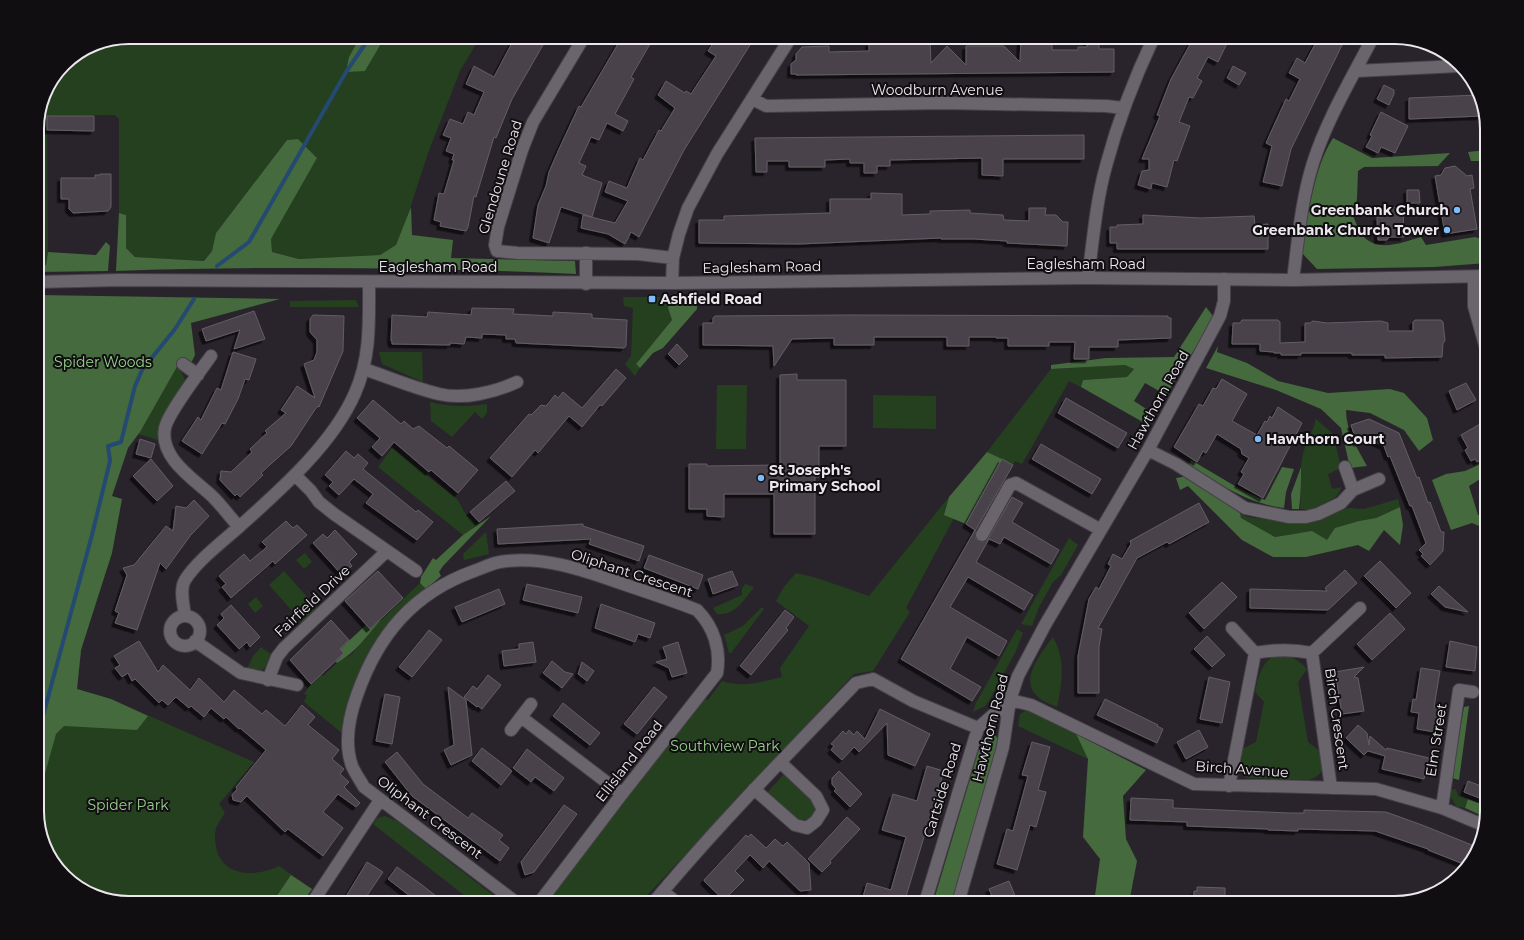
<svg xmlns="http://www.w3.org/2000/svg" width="1524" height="940" font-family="Montserrat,sans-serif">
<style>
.green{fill:#25401f}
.forest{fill:#456a3d}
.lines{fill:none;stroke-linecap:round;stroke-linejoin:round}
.stream{stroke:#244a71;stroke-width:4}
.building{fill:#48424b;stroke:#635d65;filter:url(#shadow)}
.street-casing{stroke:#464148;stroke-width:14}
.secondary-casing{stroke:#464148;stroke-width:14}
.street{stroke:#6a646d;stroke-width:12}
.secondary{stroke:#6a646d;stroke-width:12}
.poi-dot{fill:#7ebdf9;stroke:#100e11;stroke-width:1.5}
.labels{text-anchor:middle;stroke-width:4;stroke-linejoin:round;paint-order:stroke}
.street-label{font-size:14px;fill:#ebe7ed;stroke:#100e11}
.poi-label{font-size:14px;font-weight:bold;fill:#ebe7ed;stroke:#100e11;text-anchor:start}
.park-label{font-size:14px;fill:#97d08c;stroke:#100e11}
.rim{fill:none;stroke:#ebe7ed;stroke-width:2}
</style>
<defs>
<filter id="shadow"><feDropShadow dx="-3.5" dy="3.5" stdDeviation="0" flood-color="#0009"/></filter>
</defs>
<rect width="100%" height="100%" fill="#29242b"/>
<path class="green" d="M129 37H360L349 57 365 71 385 37H480L460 71 428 153 400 239 396 245 380 255 299 259 272 252 271 239 317 158 298 139 287 140 216 233 212 251 204 261 135 257 126 248V215L119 213V119L115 115 47 116 48 252 46 265H37V123L44 94 64 64 94 44Z
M623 297H669L668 308 672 320 636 364 640 368 635 376 625 364 631 356 633 308 624 306Z
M356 300 359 307H290V301Z
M379 352H422L423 382 382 364Z
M178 365 185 380 184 387 160 423 158 440 138 434Z
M1125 365 1134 369 1127 377 1083 380 1081 387 1069 381 1022 464 1015 461 1013 465 987 452 1051 369Z
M717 385H747L746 449H716Z
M873 395 936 396V429L873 428Z
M430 402C450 407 467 407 487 404V413L482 419 475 412 452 437 431 421Z
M1316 419 1333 434 1341 468 1328 474 1332 489 1342 487 1336 497 1312 510 1300 509C1302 492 1299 476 1302 459 1304 444 1313 433 1316 419Z
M392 448 458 500 465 513 477 525 463 535 378 467Z
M949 497 944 515 954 518 906 608 910 612 873 671 854 674 640 903H546L704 699 708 700 722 681C743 688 761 682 782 677L780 668 809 626 776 601 783 588 796 573 817 578 869 596Z
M1398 499 1400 507 1376 518 1359 521 1327 540 1298 533 1275 537 1241 518 1240 513 1248 517 1298 523 1349 508 1364 509Z
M486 532 489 554 464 560 463 554Z
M1069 538 1078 545 1061 575 1053 582 1039 607 1032 626 1021 624Z
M305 553 312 562 304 569 296 560Z
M284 571 318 609 303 623 269 585Z
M420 583 426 589C375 633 353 666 342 733L304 702 307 695 304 694 311 684 321 674 323 676 337 663 352 654 379 622Z
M745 584 754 587C744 600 735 616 717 614L713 608 742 595V589Z
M256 597 263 606 255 613 248 604Z
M762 607 764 609 731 653H729L724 635 743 626Z
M1017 629 1023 633 1016 651 990 699 985 706 973 712 976 703Z
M1053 637C1066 660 1062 683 1057 707 1051 704 1043 702 1038 697 1018 680 1042 652 1053 637Z
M261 647 272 655C264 670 265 673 247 669L253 656Z
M81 650 77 689 111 699 254 762 219 804 225 813C222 817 219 822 217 826 214 832 215 841 216 847 222 878 257 877 279 866L312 889 302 903H129L83 891 49 857 37 817V656Z
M1275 655C1290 656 1297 658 1307 669L1298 682 1308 742 1321 752 1323 770 1316 777 1308 780 1246 778 1238 769 1242 749 1256 742 1264 702 1255 692C1258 678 1261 663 1275 655Z
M1027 710 1076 734 1088 759 1018 726 1020 714Z
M784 774 814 800 817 809 812 819C791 823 780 807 766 794Z
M1456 789 1458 796 1468 799 1465 808 1456 806 1449 794 1450 790Z
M385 816 397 821 494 896 500 903H474L373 824 377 818Z"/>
<path class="forest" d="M360 37H385L365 71 346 72 349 57Z
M1333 138 1372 158 1450 153 1438 166 1364 167 1358 171 1357 199 1353 216C1356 222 1359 233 1365 238 1380 252 1403 242 1421 237L1426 245 1475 237 1487 241V263L1434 267 1317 269 1301 252C1309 215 1313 169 1333 138Z
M298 139 317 158 271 239 272 252 299 259 380 255 396 245 411 207 412 235 453 240 451 258 575 261 576 274C422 267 269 266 116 271L119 213 126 215V248L135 257 204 261 212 251 216 233 287 140Z
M1487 150V161H1471L1468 152Z
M106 242 110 246 108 271 37 272V265H46L48 252 96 255Z
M38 295 280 299 191 323 195 355 191 363 178 365 140 432 128 448 112 496 122 499 112 553 81 650 77 689 111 699 148 716 137 730 64 726 56 734 37 802Z
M685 295 697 298V309L663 348 653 353 640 368 636 364 672 320 668 308 669 297Z
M1206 307 1213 316 1211 323 1166 395 1145 383 1134 401 1154 414 1148 425 1081 387 1083 380 1127 377 1134 369 1125 365 1051 369V365L1106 358 1174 357Z
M1218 346 1217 352 1247 363 1278 381 1328 393 1390 389 1404 393 1427 418 1433 440 1419 451 1404 430 1370 413 1346 410C1346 431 1357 448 1367 466L1350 468 1341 428 1321 409 1276 390 1206 368Z
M987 452 1002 459 966 524 944 515 949 497Z
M1191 460 1245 492 1265 500 1282 467 1294 469 1286 492 1284 508C1246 503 1220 484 1189 465Z
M1487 461V475L1469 486 1478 515 1487 514V526L1484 528 1472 523 1451 530 1432 480 1446 474 1465 471Z
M1301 467C1301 481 1301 494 1299 509H1292L1291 494Z
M1188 476 1240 513 1241 518 1275 537 1312 531 1327 540 1335 528 1359 521 1376 518 1400 507 1403 525 1400 545 1384 530 1369 551 1358 545 1306 557H1273L1242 540 1188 486 1180 490 1176 478Z
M491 516 443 566 439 572 441 576 426 589 420 583 421 577 433 558 436 560 463 535Z
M379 620 380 621C365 638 357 651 337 663L335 661 340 649 366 625 370 629Z
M1469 706 1459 780 1452 778 1464 707Z
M990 733 996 736 999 742 951 903H933L982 739Z
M1076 734 1146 770 1123 796 1126 839 1137 861 1129 903H1094L1100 859 1083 837 1088 759Z
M1468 799 1487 806 1485 817 1465 808Z
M291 875 312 889 302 903H272Z"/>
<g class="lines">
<path class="stream" d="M217 266 249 242 346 72 370 37
M37 738 92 535 110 461 108 446 121 442 135 386 142 370 175 329 194 299"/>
</g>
<path class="building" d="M515 37H533L543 43V45L512 99 496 138 494 137 476 197 474 196 468 227 466 231 440 226 441 222 434 220 439 193 444 194 454 160H452L454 154 446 151 451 138 443 135 450 119 463 124 468 112 474 115 484 92 466 84 474 66 494 77Z
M622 37H654L631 77 634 79 615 114 628 121 623 131 607 123 599 140 591 137 579 163 586 166 582 175 602 183 592 217 561 207 549 243 533 238 538 205 546 186 549 172 559 149 579 106 581 107Z
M717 37H738L750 45 684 150 639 237 631 232 625 244 608 234 581 228 583 215 615 223 628 201 605 192 609 181 627 188 640 158 643 160 659 130 661 131 675 108 658 95 666 81 685 93 686 91 691 94 716 56 708 51Z
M1021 37H1052V50H1078V47H1087V41H1099V49H1114V72L796 75V74H791V64L796 60V54L802 47 829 46V52L869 51V43L930 41 931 63 947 46 966 65V46H1004L1020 62Z
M1194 37H1230L1218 62 1208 57 1197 78 1202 81 1193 98 1189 97 1179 122 1190 126 1177 161 1174 160 1167 187 1152 183 1151 189 1138 185 1142 171 1149 170V159H1142L1160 116 1157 115 1171 79Z
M1319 37H1346L1291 149 1282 186 1263 182 1272 146 1266 143 1286 99 1289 101 1300 79 1289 73 1297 58 1305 63Z
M1233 66 1246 73 1239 85 1227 78Z
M1384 85 1394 90V94L1389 105 1377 99Z
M1478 95 1482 116 1409 119V98Z
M1381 112 1408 126 1395 153 1381 147 1378 153 1366 147 1372 136 1370 135Z
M47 116H94V131L47 130Z
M1084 135V159H1003V176L982 175V158L890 160V166H877V173H864V163H850V159L825 160V167H789V161H767V172H756L755 138Z
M1455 166 1467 176 1472 175 1474 188 1470 189 1477 229 1445 234 1435 176 1441 175 1445 168Z
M100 174H111V207L108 211 73 213 69 209V199H61V178H95V175H100Z
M1407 190H1419L1420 203H1407Z
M871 193 902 194V215L930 214V211L970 210V213L1003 215 1004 220 1029 221V208H1046L1045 215H1056L1063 222H1068L1067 246 1007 243V241L974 239H941V238L799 244 699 243V220H724V216L830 213V199H871Z
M1403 207 1404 237H1389L1387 240H1378L1377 217H1383V208Z
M1143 215 1201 218 1254 216 1255 225 1268 224V249H1117V243H1110V227H1117V225L1143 224Z
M472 308 514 309 513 314 553 316V312L592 314V318L627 320 626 346 624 348 516 343 515 339H506V335L482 334V338L466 337 464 344 450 343V345L392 344V341H391L392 315 427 317 428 312 471 315Z
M254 311 265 339 234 349 240 330 206 341 202 329Z
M313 315 344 316 343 351 319 407 318 406 314 411 291 446 261 473 263 475 240 497 237 494 235 496 220 480 221 471 231 472 252 452 250 449 267 433 265 431 286 413 281 410 297 386 315 398 304 364 314 360 317 352V340L310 332V319Z
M848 315 1168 316V318H1171V338L1118 340V347H1089V359H1074L1075 342H1049V346H1008V338H996V337H969V346H947V337H874V345H834V338L792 339 774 366 773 346 703 345V323H713V318L715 316Z
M1242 320H1278L1280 322V343L1305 342V323H1310L1313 321 1327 323 1381 321 1388 323V331H1413V322L1415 320H1441L1443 322 1445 341 1443 343 1442 357 1385 358V355H1352V353H1301V355H1281V353H1274V352L1260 351V344H1232L1233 323H1240Z
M677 344 688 356 679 365 668 354Z
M233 352 256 359 249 380 245 379 238 399 225 424 222 423 202 454 182 441 198 417 201 420 217 388 221 390Z
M616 369 626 378 602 406 600 405 582 427 569 416 538 453 535 450 512 477 490 458 529 414 531 415 541 405 546 406 555 395 558 398 563 392 582 408Z
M797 374V380H846V446H819V477H815V534H774V494H724V517L707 516V509H689V464H707V466L780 465V375Z
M1222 379 1247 394 1232 421 1257 435 1265 421 1267 422 1270 416 1272 418 1278 407 1302 423 1263 498 1238 484 1244 474 1241 472 1249 458 1242 454 1241 449 1217 434 1206 453 1203 451 1197 462 1174 447 1199 404 1203 406 1213 388 1216 389Z
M1466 383 1476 400 1457 410 1449 391Z
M1066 398 1127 433 1118 448 1058 413Z
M373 400 401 424 404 421 413 429 419 426 447 448 449 446 478 470 458 493 431 470 429 472 394 442 382 456 372 447 380 438 357 418Z
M1369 419 1399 433 1417 478 1419 477 1428 503 1430 502 1441 532H1444L1443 551 1430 565 1421 556 1423 554 1419 550 1426 543 1412 506H1410L1390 456 1388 457 1384 446 1368 439 1357 443 1351 425Z
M1480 424 1487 436V456L1477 462 1475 459 1471 461 1465 450 1468 448 1461 435Z
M140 439 155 444 151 458 136 454Z
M1041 444 1101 479 1092 494 1032 459Z
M346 451 354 458 358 454 368 463 363 469 416 512 418 510 433 522 417 540 366 503 373 494 354 479 339 495 329 486 333 482 325 475Z
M151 459 173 486 157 501 133 476Z
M1002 459 1013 465 975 531 976 539 982 542 988 539 1012 497 1023 503 1012 522 1059 550 1051 564 1004 537 1000 544 989 539 976 562 1033 595 1024 610 968 577 950 607 1007 641 999 656 967 637 950 669 981 687 972 701 901 659 975 530 966 524Z
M506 481 515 491 479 522 470 512Z
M194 500 209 516 190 536 166 569 160 563 137 630 115 623 119 613 115 611 127 575 123 568 134 565 166 526 173 531 176 506 186 508Z
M1199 503 1209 522 1169 544 1167 542 1137 558 1098 628 1102 629 1099 647V693H1078V656L1089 599 1096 587 1099 589 1111 566 1108 564 1113 554 1122 559 1131 544 1130 541Z
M286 521 293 528 297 525 307 535 275 564 273 561 231 598 222 587 226 584 219 576 244 554 250 561 267 547 262 542Z
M583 524V526L644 546 639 561 589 544 591 539 498 544 497 529Z
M335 530 357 554 349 562 352 566 342 575 313 543 323 534 327 538Z
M649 555 703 575 698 589 644 568Z
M1380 561 1411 593 1396 608 1364 576Z
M1345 570 1357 583 1328 610 1250 608V589L1327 591 1325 588Z
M378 571 403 598 370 629 345 601Z
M732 571 738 585 713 594 708 579Z
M1222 582 1237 597 1204 629 1189 613Z
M527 584 582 597 578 613 523 600Z
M1439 586 1468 612 1445 607 1431 594Z
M499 589 505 604 462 622 455 607Z
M601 604 655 623 650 638 638 634 635 642 595 628Z
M231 605 260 637 250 647 247 642 239 649 217 625 224 618 221 614Z
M785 610 794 617 786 628 788 630 751 675 740 666Z
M1390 613 1405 629 1372 660 1357 644Z
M331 620 349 640 340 649 344 653 311 684 290 660Z
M429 630 442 640 412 677 399 667Z
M1207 636 1225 655 1212 667 1194 649Z
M139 641 158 672 163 665 190 690 199 678 224 702 234 690 262 714 266 710 285 726 302 705 315 717 308 725 339 750 332 759 344 769 340 774 349 782 344 787 360 803 356 807 338 794 323 812 343 828 323 856 288 829 285 832 247 796 241 802 233 800 232 795 237 789 236 787 266 750 240 728 239 729 226 717 224 719 211 708 204 717 191 706 189 708 176 697 168 705 162 700 159 703 135 679 132 681 128 673 122 677 115 668 120 665 114 656Z
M1450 641 1477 647 1475 671 1446 667Z
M533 642 536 662 504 666 502 651 519 649V644Z
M678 642 687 673 672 677 669 668 656 662 667 659 663 647Z
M552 661 565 672 573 674 562 688 543 673Z
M582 662 594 671 587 681 578 674Z
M1364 667 1354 677 1358 678 1364 711 1342 714 1335 672Z
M1421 668 1440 671 1434 707H1439L1435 732 1417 729 1419 713 1411 712 1413 699 1416 700Z
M488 675 501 685 482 709 478 706 477 707 464 697 473 686 477 689Z
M1209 677 1230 682 1222 723 1200 719Z
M448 687 466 700 472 755 451 765 444 750 454 745Z
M654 687 667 697 637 734 624 724Z
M385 694 400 697 392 744 376 741Z
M1105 699 1158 725 1157 726 1163 729 1157 743 1097 715Z
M563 703 600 733 590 745 553 716Z
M880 709 930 734 915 766 888 755 887 723 859 752 854 747 842 760 831 750 834 746 831 744 843 731 846 734 849 730 854 735 857 731 865 739Z
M1358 725 1367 733 1369 745 1370 736 1386 750 1387 748 1429 758 1424 779 1382 769 1385 756 1368 751 1364 755 1346 738Z
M1199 730 1208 747 1186 759 1177 742Z
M1032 742 1050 747 1038 790 1046 792 1036 827 1030 825 1017 870 997 864 1007 829 1013 831 1028 776 1022 775Z
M482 748 512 771 501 785 472 761Z
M527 749 564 778 554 791 535 777 531 782 513 768Z
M397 752 423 784 468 818 472 813 503 835 499 840 509 848 500 861 412 796 385 762Z
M927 766 944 771 904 903H881L863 897 867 883 891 890 906 837 882 830 893 794 917 801Z
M839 771 862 794 850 807 834 791 836 789 832 784V778Z
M1468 781 1486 788 1482 799 1464 792Z
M1131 798 1173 800V808L1289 813H1304V810L1386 812 1422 825 1477 847 1474 858 1466 865 1428 850V849L1375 831 1298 829V831L1268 830V829L1187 826V822L1130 820Z
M564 805 577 814 534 872 525 875 521 862Z
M847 817 860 829 830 861 831 863 822 872 808 859Z
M751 834 766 848 775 839 783 846 787 842 809 863 811 890 800 891 769 861 763 868 750 855 735 871 744 880 724 900 705 882 704 880 746 835 748 837Z
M367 862 383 872 362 903H342Z
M397 867 422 885 445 903H419L388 879Z
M1009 881 1018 903H995L989 889Z
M1197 887 1225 888V903H1193L1194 891H1197Z"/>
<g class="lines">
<g class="street-casing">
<path id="street" d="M584 37 533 122 522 150 498 227 495 245 497 251 518 253 638 254 673 258
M1356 71 1458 66
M752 99 766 106 943 103 1106 106 1123 108
M586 253V284
M1088 278C1093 241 1096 202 1106 166 1118 121 1134 79 1154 37
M1293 280C1298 241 1301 201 1313 163 1327 119 1352 78 1373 37
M672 283 673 258 679 234 688 208 717 154 791 37
M211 356C201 370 168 413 165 428 159 458 194 479 213 497 222 506 230 517 239 527
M183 364 198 375
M364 369C388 377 414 388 439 394 464 400 495 392 517 382
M1148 450 1176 464 1245 508 1289 517H1306L1318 514 1341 503 1353 490 1379 479
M1345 467 1353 490
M295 475 311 491 319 502 334 514 416 571
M982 535 1010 485 1016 483 1101 530
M185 616C184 606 179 590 185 580 197 561 222 542 239 527 280 490 333 444 355 393 371 357 369 320 369 282
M170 631a15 15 0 1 1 30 0a15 15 0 1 1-30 0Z
M1232 628 1255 653
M195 641 241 673 297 685
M1312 653 1360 608
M268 680 277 657 284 648 387 551
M1010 700 1031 705 1194 784 1376 789 1442 808 1483 825
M521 717 622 794
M511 730 531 704
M1229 786 1255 653C1276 649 1292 649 1312 653L1331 788
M754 789 795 825 807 828 816 821 823 810 816 796 780 762
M1442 808 1459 690 1473 692
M663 891 677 903
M312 903 380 800
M517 903 364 787C360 780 355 773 352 766 344 743 349 717 357 695 378 635 413 593 474 571 483 568 492 563 500 562 544 555 586 571 626 585 650 593 674 601 697 610 714 627 721 650 717 673L622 794 539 903
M653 903C717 826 787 755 856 683L873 679 913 701 978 728
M925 903 978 728 1010 700
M958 903 1003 747 1010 700 1018 676 1045 625 1148 450 1220 316 1224 301V279"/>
</g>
<g class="secondary-casing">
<path id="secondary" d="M1474 277V306L1487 352
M37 282 120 280 672 283 1088 278 1293 280 1487 276"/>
</g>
<use href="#street" class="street"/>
<use href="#secondary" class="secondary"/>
</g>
<g class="poi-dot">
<circle cx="1457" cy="210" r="4"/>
<circle cx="1447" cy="230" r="4"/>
<rect x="648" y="295" width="8" height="8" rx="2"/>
<circle cx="1258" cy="439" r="4"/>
<circle cx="761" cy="478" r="4"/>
</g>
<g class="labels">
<g class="street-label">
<text x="937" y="95">Woodburn Avenue</text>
<text transform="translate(500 177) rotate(-73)" y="5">Glendoune Road</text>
<text x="1086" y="269">Eaglesham Road</text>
<text x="438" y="272">Eaglesham Road</text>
<text transform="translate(762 267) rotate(-1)" y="5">Eaglesham Road</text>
<text transform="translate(1158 400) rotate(-61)" y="5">Hawthorn Road</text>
<text transform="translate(632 573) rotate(18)" y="5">Oliphant Crescent</text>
<text transform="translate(312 601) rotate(-43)" y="5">Fairfield Drive</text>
<text transform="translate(1337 719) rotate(82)" y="5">Birch Crescent</text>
<text transform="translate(990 728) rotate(-76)" y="5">Hawthorn Road</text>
<text transform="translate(1436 740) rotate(-81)" y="5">Elm Street</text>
<text transform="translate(629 761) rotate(-52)" y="5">Ellisland Road</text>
<text transform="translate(1242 769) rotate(4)" y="5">Birch Avenue</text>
<text transform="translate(942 790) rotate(-73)" y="5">Cartside Road</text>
<text transform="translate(430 817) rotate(37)" y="5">Oliphant Crescent</text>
</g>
<g class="poi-label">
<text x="1449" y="215" text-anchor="end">Greenbank Church</text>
<text x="1439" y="235" text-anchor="end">Greenbank Church Tower</text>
<text x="660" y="304">Ashfield Road</text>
<text x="1266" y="444">Hawthorn Court</text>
<text x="769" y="475">St Joseph's<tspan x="769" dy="16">Primary School</tspan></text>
</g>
<g class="park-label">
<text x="103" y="367">Spider Woods</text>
<text x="725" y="751">Southview Park</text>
<text x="128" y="810">Spider Park</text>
</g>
</g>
<path d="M0 0H1524V940H0ZM129 44H1395A85 85 0 0 1 1480 129V811A85 85 0 0 1 1395 896H129A85 85 0 0 1 44 811V129A85 85 0 0 1 129 44Z" fill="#100e11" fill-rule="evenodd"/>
<path class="rim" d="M129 44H1395A85 85 0 0 1 1480 129V811A85 85 0 0 1 1395 896H129A85 85 0 0 1 44 811V129A85 85 0 0 1 129 44Z"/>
</svg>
